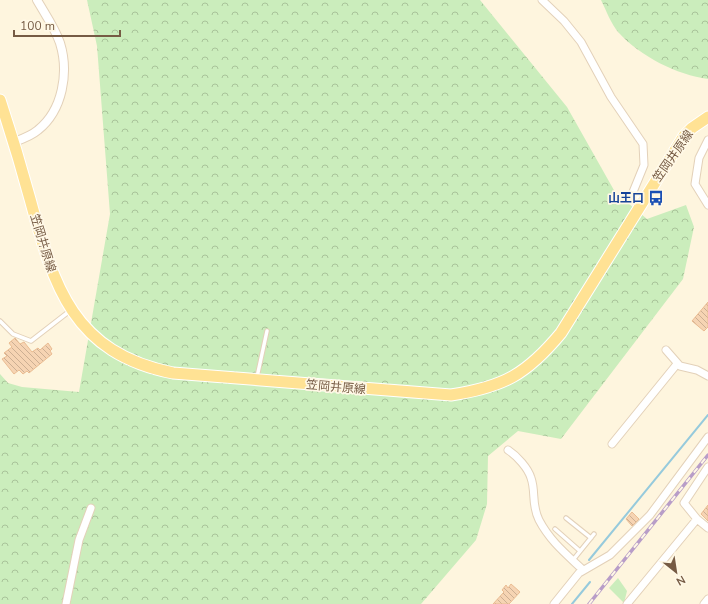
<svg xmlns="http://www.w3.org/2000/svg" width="708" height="604" font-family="'Nunito Sans','Noto Sans JP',sans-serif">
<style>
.green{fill:#cbedbc}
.forest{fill:url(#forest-crowns)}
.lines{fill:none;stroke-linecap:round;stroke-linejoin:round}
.stream{stroke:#96cadc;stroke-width:2}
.building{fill:url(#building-back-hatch);stroke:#eabc92}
.service-casing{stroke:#e3d1b9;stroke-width:5.5}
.minor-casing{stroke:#e3d1b9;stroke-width:9}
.tertiary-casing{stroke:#e3d1b9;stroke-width:10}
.primary-casing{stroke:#fff;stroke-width:13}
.service{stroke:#fff;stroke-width:3.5}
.minor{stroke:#fff;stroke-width:7}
.tertiary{stroke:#fff;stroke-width:8}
.primary{stroke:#ffe294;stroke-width:11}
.rail-casing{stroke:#b89dc8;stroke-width:3.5}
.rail{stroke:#fff8e6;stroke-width:2;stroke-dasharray:6;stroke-linecap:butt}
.labels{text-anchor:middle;stroke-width:3.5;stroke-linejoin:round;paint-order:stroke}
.street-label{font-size:12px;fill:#765b44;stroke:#fff8e6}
.transit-label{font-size:12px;font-weight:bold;fill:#164399;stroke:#fff8e6;text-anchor:end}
</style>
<defs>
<pattern id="forest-crowns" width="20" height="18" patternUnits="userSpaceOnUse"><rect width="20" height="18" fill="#cbedbc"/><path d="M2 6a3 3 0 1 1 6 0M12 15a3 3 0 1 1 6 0" fill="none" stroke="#a9c39a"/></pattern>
<pattern id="building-back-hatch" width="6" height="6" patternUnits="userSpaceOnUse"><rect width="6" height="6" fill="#f6d4b3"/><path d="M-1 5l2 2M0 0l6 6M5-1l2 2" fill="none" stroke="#ccaf93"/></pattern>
</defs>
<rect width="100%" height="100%" fill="#fef5de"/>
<path class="green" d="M618 578 627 591 624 603 609 588Z"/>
<path class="forest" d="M87 0H480L567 107 615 192 647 219 686 205 694 227 683 279 561 439 518 431 488 456 487 504 476 540 421 604H0V374L8 383 22 387 79 392 110 214 97 46Z
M601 0H708V79C677 75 640 56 619 33 611 24 606 10 601 0Z"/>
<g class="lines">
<path class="stream" d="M589 560 708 415
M572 604 590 582"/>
</g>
<path class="building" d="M708 302V327L704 331 692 321Z
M15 338 20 344 24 342 32 352 38 348 40 350 48 343 52 349 50 351 52 354 29 373 27 371 23 374 19 370 14 374 2 359 7 356 4 353 12 347 9 343Z
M708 505V521L701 514Z
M632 512 639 519 632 526 626 519Z
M511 584 520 592 509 604H493L504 592 502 590 506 585 508 588Z"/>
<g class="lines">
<g class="service-casing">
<path id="service" d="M0 321 13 334 31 341 71 310
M257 377 267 331
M566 518 591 538
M555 529 580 551
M573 560 594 534"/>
</g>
<g class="minor-casing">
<path id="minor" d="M542 0 564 21 581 42 611 97 643 144 644 165 633 192 637 200 642 203
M708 140 699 158 695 184 708 205
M666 350 680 366 697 370 708 376
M612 444 677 364
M508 450C517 456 528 468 531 478 536 492 531 504 539 520 550 541 566 554 583 570
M708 467 684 503 697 519 708 528
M66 604 79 540 91 508
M554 604 579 573 610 555 650 515 708 437
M627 604 697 519
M704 604 708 599"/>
</g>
<g class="tertiary-casing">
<path id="tertiary" d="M14 142C22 139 31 136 38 130 63 110 69 72 60 43 55 28 45 14 37 0"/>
</g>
<g class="primary-casing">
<path id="primary" d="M0 100C11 133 21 166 30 199 54 287 73 353 173 373L451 395C504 387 527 374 561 333L684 136 692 128 708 117"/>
</g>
<use href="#service" class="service"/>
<use href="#minor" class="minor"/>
<use href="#tertiary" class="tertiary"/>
<use href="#primary" class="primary"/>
<g class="rail-casing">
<path id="rail" d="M589 604 708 455"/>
</g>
<use href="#rail" class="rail"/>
</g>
<defs>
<g id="bus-bare" transform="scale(1.2)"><path d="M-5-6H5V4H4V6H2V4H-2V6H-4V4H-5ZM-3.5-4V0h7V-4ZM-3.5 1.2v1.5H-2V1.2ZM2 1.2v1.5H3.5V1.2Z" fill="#1a4fb4" stroke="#fff8e6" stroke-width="2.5" paint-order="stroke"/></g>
</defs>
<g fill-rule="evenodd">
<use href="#bus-bare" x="656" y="198"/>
</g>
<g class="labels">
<g class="street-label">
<text transform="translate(673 156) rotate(-55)" y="4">笠岡井原線</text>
<text transform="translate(43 243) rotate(73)" y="4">笠岡井原線</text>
<text transform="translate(336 387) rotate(5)" y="4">笠岡井原線</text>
</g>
<g class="transit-label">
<text x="644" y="202">山王口</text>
</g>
</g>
<g transform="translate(676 572) rotate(150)" stroke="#fff8e6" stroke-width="3" paint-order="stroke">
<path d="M0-3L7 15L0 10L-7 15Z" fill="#765b44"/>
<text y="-6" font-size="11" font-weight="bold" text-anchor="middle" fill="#765b44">N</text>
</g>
<path d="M14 30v6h106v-6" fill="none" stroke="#765b44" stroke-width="2"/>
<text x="20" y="30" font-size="12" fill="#765b44" stroke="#fff8e6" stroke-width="3" paint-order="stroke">100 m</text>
</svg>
